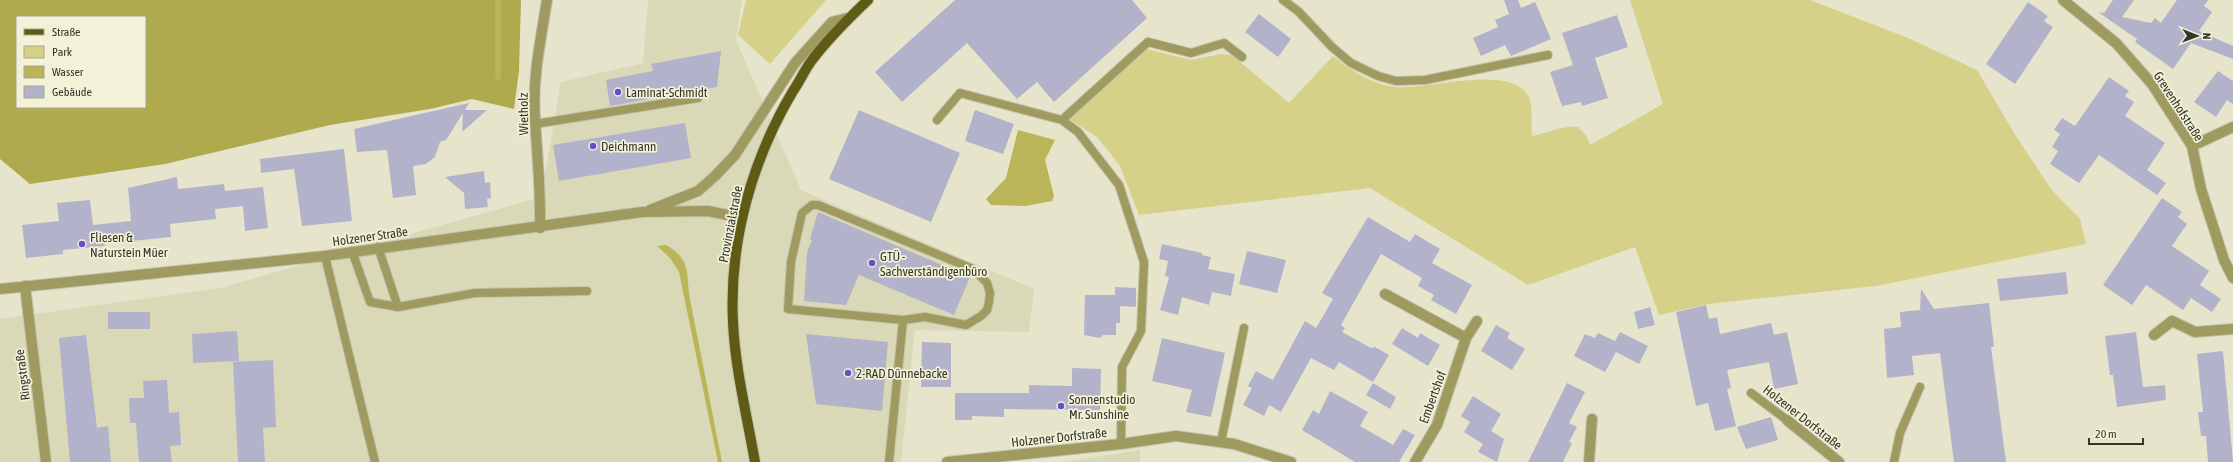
<svg xmlns="http://www.w3.org/2000/svg" width="2233" height="462" font-family="'Asap Condensed',sans-serif">
<style>
.built{fill:#dad9b7}
.green{fill:#d5d189}
.forest{fill:#b0aa4e;fill-rule:evenodd}
.water{fill:#bbb55a}
.lines{fill:none;stroke-linecap:round;stroke-linejoin:round}
.stream{stroke:#bbb55a;stroke-width:5.5}
.building{fill:#b3b2cb}
.lane-casing{stroke:#c3c2ab;stroke-width:10}
.street-casing{stroke:#c3c2ab;stroke-width:12}
.primary-casing{stroke:#c3c2ab;stroke-width:12}
.lane{stroke:#9e9a60;stroke-width:8}
.street{stroke:#9e9a60;stroke-width:10}
.primary{stroke:#605b14;stroke-width:10}
.poi-dot{fill:#654fc8;stroke:#f3f2d8;stroke-width:1.5}
.labels{text-anchor:middle;stroke-width:3.5;stroke-linejoin:round;paint-order:stroke}
.poi-label{font-size:13px;fill:#35352b;stroke:#f3f2d8;text-anchor:start}
.street-label{font-size:13px;fill:#35352b;stroke:#f3f2d8}
</style>
<rect width="100%" height="100%" fill="#e6e5cb"/>
<path class="built" d="M648 0H742L736 40 801 190 1034 289 1029 332 915 330 901 462H0V319L220 288 541 197 561 82 643 63Z
M1140 450V462H1065Z"/>
<path class="green" d="M746 0H826L770 64 738 35Z
M1630 0H1810L1908 38 1977 70 2014 133 2051 189 2080 219 2086 244 1876 286 1708 304 1659 315 1635 247 1528 285 1370 188 1139 215 1120 166 1097 137 1069 119 1146 49 1191 60 1221 54 1232 55 1289 103 1333 56C1352 71 1370 84 1395 87 1426 90 1507 64 1527 94 1534 104 1531 124 1532 136 1547 133 1563 125 1578 127L1586 135 1590 145 1663 104Z"/>
<path class="forest" d="M0 0H521L519 71 514 109 472 99 430 109 330 125 165 164 30 184 0 159ZM17 17H145V107H17Z"/>
<path class="water" d="M1018 130 1055 140 1045 160 1054 196 1052 201 1026 206 991 205 986 199 1006 178Z
M666 245C689 258 687 270 689 294L722 462H718L679 272 670 258 657 246Z"/>
<g class="lines">
<path class="stream" d="M498 0V77"/>
</g>
<path class="building" d="M955 0H1132L1147 18 1054 102 1037 82 1017 99 967 43 902 102 875 72Z
M1504 0H1518L1521 8 1535 2 1551 39 1511 56 1505 45 1481 56 1473 38 1498 27 1495 20 1509 14Z
M2113 0H2134L2122 17 2151 23 2155 18 2161 23 2177 0H2208L2204 6 2212 12 2199 31 2233 46V59L2191 43 2173 69 2135 42 2137 39 2098 12 2104 13Z
M2028 2 2048 16 2044 21 2053 27 2015 84 1986 64Z
M1259 14 1291 39 1278 57 1245 32Z
M1617 15 1628 47 1595 58 1608 98 1582 106 1581 102 1562 106 1550 72 1573 65 1562 33Z
M721 51 717 87 610 106 606 80 653 71 651 64Z
M2218 71 2233 81V104L2227 100 2216 117 2194 102Z
M2109 77 2129 91 2125 96 2134 102 2125 116 2165 143 2147 170 2166 183 2157 195 2099 155 2079 183 2050 164 2058 151 2052 147 2060 134 2054 130 2062 118 2075 126Z
M469 103 465 110H487L462 132 463 113 446 140 440 142 435 157 426 164 413 166 416 195 393 198 387 150 357 152 354 129Z
M859 110 960 153 931 222 829 179Z
M975 110 1014 124 1003 154 965 141Z
M685 123 691 158 559 181 553 145Z
M344 149 352 221 302 226 294 169 261 173 260 159Z
M484 171 485 183 490 182 491 198 487 199 488 207 465 209 464 193 445 177Z
M177 177 178 189 224 184 225 191 263 187 268 228 245 231 243 206 215 209 216 219 170 224 171 237 104 244 105 246 63 250V254L26 258 22 225 59 221 57 203 90 200 93 225 131 221 128 188Z
M2162 198 2182 212 2178 217 2187 224 2172 246 2209 271 2200 285 2221 299 2212 312 2191 298 2183 310 2146 285 2132 305 2103 285Z
M818 212 970 277 954 315 859 275 846 305 804 301 807 252 812 240 810 239Z
M1368 217 1410 242 1415 234 1440 249 1432 263 1472 285 1456 314 1431 300 1434 295 1418 286 1422 278 1381 254 1341 325 1345 328 1342 332 1371 348 1375 347 1389 355 1373 382 1339 362 1334 370 1311 358 1281 412 1269 405 1264 416 1243 405 1252 388 1248 386 1256 371 1273 380 1305 321 1316 328 1333 299 1322 293Z
M1162 244 1202 253V255L1211 257 1208 269 1235 274 1231 296 1212 292 1209 305 1182 297 1178 315 1160 310 1169 277 1165 276 1168 261 1159 259Z
M1247 251 1286 260 1277 293 1239 284Z
M2066 272 2068 294 2000 301 1997 279Z
M1115 287 1136 288V307L1120 306V323H1116V335H1103L1100 338 1084 335 1085 295H1115Z
M1921 289 1934 309 1989 303 1994 347H1991L2006 462H1954L1940 353 1912 356 1914 375 1887 378 1884 329 1901 327 1900 312 1920 310Z
M1706 305 1709 319 1717 317 1720 334 1771 323 1774 335 1787 332 1798 384 1774 389 1769 362 1727 370 1731 388 1727 389 1736 426 1715 431 1708 403 1696 406 1676 312Z
M1650 307 1655 325 1638 329 1634 312Z
M108 312H150V329H108Z
M1496 325 1510 333 1507 338 1525 349 1512 370 1481 351Z
M1402 328 1418 338 1420 333 1440 345 1428 366 1392 344Z
M237 331 239 361 193 363 192 334Z
M1620 332 1648 346 1639 364 1616 352 1605 372 1574 356 1585 334 1595 338 1598 333 1615 341Z
M2136 332 2143 387 2165 385 2166 400 2117 407 2113 375H2110L2105 336Z
M806 334 888 342 882 411 816 404Z
M86 335 97 428 108 426 111 462H70L59 338Z
M1162 338 1225 353 1211 417 1186 412 1192 390 1152 381Z
M922 342 951 343V387H921Z
M2223 351 2233 462H2208L2206 436H2201L2198 412H2203L2197 354Z
M273 360 276 427 263 428 265 462H238L233 362Z
M1072 368 1101 369 1100 410 1004 409V417L972 416V420H955V393H1029V385L1072 386Z
M167 380 169 413 179 412 181 445 170 446 172 462H139L136 423H130L129 398H144L143 381Z
M1373 383 1396 397 1390 409 1366 395Z
M1567 383 1585 392 1569 423 1577 427 1569 442 1572 443 1563 462H1528Z
M1330 391 1368 412 1360 426 1393 445 1403 429 1415 435 1399 462H1355L1302 430 1313 410 1319 414Z
M1473 396 1501 414 1491 431 1504 439 1497 462 1478 452 1483 444 1464 432 1470 422 1461 416Z
M1771 417 1778 440 1746 449 1737 427Z"/>
<g class="lines">
<g class="lane-casing">
<path id="lane" d="M1283 0 1298 11 1332 47 1351 63 1378 76 1396 81 1425 80 1548 55
M937 120 960 93 1062 120 1078 132 1119 185 1144 262 1141 331 1122 367 1121 444
M1062 120 1148 42 1191 53 1224 43 1242 57
M535 124 698 98
M812 205H818L973 269 987 283 990 293 989 302 987 310 981 316 966 325 925 317 903 320 788 309 791 262 802 213Z
M378 247 398 307
M352 251 370 302 398 307 475 293 587 291
M325 256 375 462
M1751 393 1787 420
M1221 442 1244 328
M889 462 903 320
M1894 462 1900 433 1920 387"/>
</g>
<g class="street-casing">
<path id="street" d="M2063 0 2116 43 2152 84 2192 146 2201 189 2224 260 2233 278
M2192 146 2233 127
M650 210 698 191 715 176 735 155 795 63 832 22 848 18
M540 228C541 191 537 155 535 118 532 79 541 39 547 0
M25 286 46 462
M0 289 325 256 642 212 708 211 742 218
M1385 294 1466 338
M2154 335 2172 321 2195 332 2233 329
M1787 420 1839 462
M947 462 1121 444 1176 436 1234 444 1291 462
M1415 462 1437 425 1466 338 1477 321
M1589 462 1592 419"/>
</g>
<g class="primary-casing">
<path id="primary" d="M755 462C747 416 735 368 733 322 729 241 752 160 793 91 800 81 805 69 812 60 829 38 848 19 868 0"/>
</g>
<use href="#lane" class="lane"/>
<use href="#street" class="street"/>
<use href="#primary" class="primary"/>
</g>
<g class="poi-dot">
<circle cx="618" cy="92" r="4"/>
<circle cx="593" cy="146" r="4"/>
<circle cx="82" cy="244" r="4"/>
<circle cx="872" cy="263" r="4"/>
<circle cx="848" cy="373" r="4"/>
<circle cx="1061" cy="406" r="4"/>
</g>
<g class="labels">
<g class="poi-label">
<text x="626" y="97">Laminat-Schmidt</text>
<text x="601" y="151">Deichmann</text>
<text x="90" y="242">Fliesen &amp;<tspan x="90" dy="15">Naturstein Müer</tspan></text>
<text x="880" y="261">GTÜ -<tspan x="880" dy="15">Sachverständigenbüro</tspan></text>
<text x="856" y="378">2-RAD Dünnebacke</text>
<text x="1069" y="404">Sonnenstudio<tspan x="1069" dy="15">Mr. Sunshine</tspan></text>
</g>
<g class="street-label">
<text transform="translate(2179 106) rotate(57)" y="5">Grevenhofstraße</text>
<text transform="translate(523 114) rotate(-91)" y="5">Wietholz</text>
<text transform="translate(730 224) rotate(-79)" y="5">Provinzialstraße</text>
<text transform="translate(370 236) rotate(-8)" y="5">Holzener Straße</text>
<text transform="translate(22 375) rotate(-97)" y="5">Ringstraße</text>
<text transform="translate(1432 397) rotate(-70)" y="5">Embertshof</text>
<text transform="translate(1803 417) rotate(38)" y="5">Holzener Dorfstraße</text>
<text transform="translate(1059 437) rotate(-6)" y="5">Holzener Dorfstraße</text>
</g>
</g>
<rect x="16" y="16" width="130" height="92" fill="#f3f2d8" stroke="#a7a693"/>
<rect x="24" y="29" width="20" height="6" fill="#605b14" stroke="#a7a693"/>
<text x="52" y="36" font-size="12" fill="#35352b">Straße</text>
<rect x="24" y="46" width="20" height="12" fill="#d5d189" stroke="#a7a693"/>
<text x="52" y="56" font-size="12" fill="#35352b">Park</text>
<rect x="24" y="66" width="20" height="12" fill="#bbb55a" stroke="#a7a693"/>
<text x="52" y="76" font-size="12" fill="#35352b">Wasser</text>
<rect x="24" y="86" width="20" height="12" fill="#b3b2cb" stroke="#a7a693"/>
<text x="52" y="96" font-size="12" fill="#35352b">Gebäude</text>
<g transform="translate(2197 36) rotate(91)" stroke="#f3f2d8" stroke-width="3" paint-order="stroke">
<path d="M0-3L7 15L0 10L-7 15Z" fill="#35352b"/>
<text y="-6" font-size="11" font-weight="bold" text-anchor="middle" fill="#35352b">N</text>
</g>
<path d="M2089 438v6h54v-6" fill="none" stroke="#35352b" stroke-width="2"/>
<text x="2095" y="438" font-size="12" fill="#35352b" stroke="#f3f2d8" stroke-width="3" paint-order="stroke">20 m</text>
</svg>
